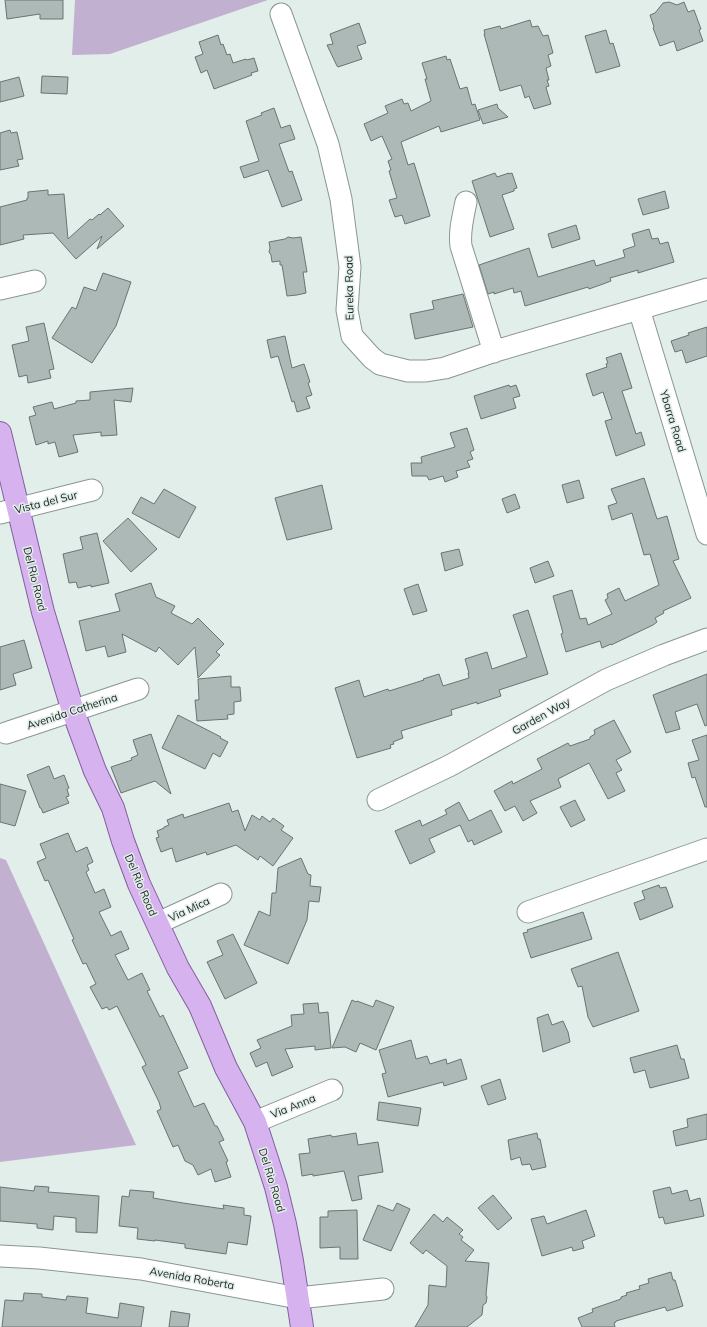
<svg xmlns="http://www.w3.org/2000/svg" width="707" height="1327" font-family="Mulish,sans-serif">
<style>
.green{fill:#c2b0d1}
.building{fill:#adb9b6;stroke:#697572}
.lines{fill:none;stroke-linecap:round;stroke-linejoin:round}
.minor-casing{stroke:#8a9693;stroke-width:23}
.major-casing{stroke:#835f9e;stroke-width:24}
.minor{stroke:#fff;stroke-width:21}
.major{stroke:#d6b3ee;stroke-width:22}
.labels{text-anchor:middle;stroke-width:3;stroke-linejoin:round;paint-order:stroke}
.street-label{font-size:11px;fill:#1c2120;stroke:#e1eeea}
</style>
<rect width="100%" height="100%" fill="#e1eeea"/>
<path class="green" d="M75 0H268L110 54 72 55Z
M0 858 6 860 136 1145 0 1162Z"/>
<path class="building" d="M5 0H63V19H40V14L7 19Z
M669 2 677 5 684 2 688 12 694 10 701 29 699 30 703 41 677 51 674 41 660 46 653 28 654 27 650 15 655 13 663 3Z
M530 20 532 27 538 26 543 36 548 35 553 53 548 55 551 66 546 68 549 80H547L549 86 546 87 547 91 551 104 534 109 529 96 525 98 521 85 500 91 484 34H485L484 30 500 26 501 29Z
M359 23 366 43 357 46 362 59 338 67 337 66 327 45 333 44 330 34Z
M606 30 610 44 613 43 620 66 596 73 585 36Z
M218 35 221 45 223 44 227 55 230 54 233 63 246 59 247 60 254 58 258 71 251 73 252 75 214 89 207 70 201 73 195 57 203 54 199 42Z
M446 56 447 60 450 59 460 89 467 87 472 105 475 104 480 120 441 132 439 126 401 142 408 165 414 163 430 216 405 224 402 215 395 217 389 200 397 198 389 171 391 170 388 161 392 159 382 136 371 141 364 124 388 113 385 106 402 99 404 104 408 103 411 111 431 101 425 79H427L422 63Z
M42 76 68 77 67 94 41 93Z
M19 77 24 96 0 102V82Z
M497 104 498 108 508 117 483 124 478 110Z
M274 108 281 128 290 125 295 139 279 144 289 172 292 171 302 200 282 207 268 170 244 178 240 167 259 161 246 121 262 115 261 113Z
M10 130 11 133 17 132 23 159 17 160 19 166 0 170V133Z
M495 173 497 177 509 173V174L512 173 517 188 514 189V191L502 195 514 229 490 237 472 181Z
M48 190V195L64 194 68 239 90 219 92 220 99 214 100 215 108 208 124 226 97 249 102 236 76 259 53 233 23 235 24 239 0 245V207L27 200V198H28V192Z
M665 191 669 208 643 215 638 199Z
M576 225 580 239 552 248 548 234Z
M649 229 652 239 658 238 660 244 668 242 674 262 638 273V270L610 278 611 281 603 284 589 289 588 287 525 306 521 291 514 293 513 288 494 294V292L488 294 479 265 529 248 538 277 594 260 596 266 625 257 623 250 635 246 632 234Z
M288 237 293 238 301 237 307 272H303L306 293 297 295 287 296 282 265H280V261L272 262 271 255 269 252 270 248 269 242 285 239Z
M103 273 131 282 116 326 92 363 52 338 72 307 76 309 84 287 96 291Z
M463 294 473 327 415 339 410 314 434 309 432 301Z
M44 323 54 369 49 370 51 378 28 383 27 375 19 377 12 345 29 341 26 327Z
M707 327V356L686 363 682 350 675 352 671 341 689 335 688 333Z
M285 336 292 368 304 364 310 382 308 383 312 395 306 397 310 408 297 412 294 401 292 402 278 356 271 358 267 340Z
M621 353 632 388 622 391 636 434 641 432 645 445 616 456 605 421 612 419 603 392 593 396 586 374 607 367 606 364 608 363 606 358Z
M509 385 510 387 516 385 520 396 513 398 516 408 481 419 474 396Z
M133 388 131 402 114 400 117 435 101 436V432L73 435 78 452 59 457 55 442 48 444V441L36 445 29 417 36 415 33 407 52 402 54 409 76 403V401L90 400V392Z
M467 428 474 450 470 452 473 459 467 461 470 467 456 471 458 477 445 482 443 476 429 480 427 476H412L411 463H422L421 457 455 447 450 433Z
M644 478 657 519 667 516 679 559 673 561 691 598 663 611 664 613 655 618 657 622 653 625 611 645V644L602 648 600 641 566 652 561 634 563 633 553 596 572 590 580 619 586 618 588 625 612 614 605 600 608 598 607 594 619 588 625 601 659 585 650 554 644 555 632 513 612 520 608 506 617 503 611 489Z
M579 480 584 498 567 503 562 485Z
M322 485 332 529 287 540 275 498Z
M164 489 196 507 179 538 132 513 141 497 154 504Z
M515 494 520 508 507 513 502 499Z
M128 518 157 549 131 572 103 541Z
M97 533 109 583 91 587V585L78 588 76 582 69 583 63 554 83 549 80 537Z
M459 549 463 565 445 571 441 553Z
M548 561 554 576 535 583 530 568Z
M151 583 156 597 175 606 171 613 192 624 198 618 224 644 216 652 220 655 198 678 195 647 178 665 159 647 156 652 122 634 126 652 108 657 105 646 86 651 79 621 120 611 115 594Z
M418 584 427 611 413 615 404 589Z
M528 610 548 674 499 690 501 696 477 704V702L451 710 452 715 401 731 403 738 393 742 394 744 390 745 391 748 357 758 335 688 359 680 364 697 388 689 389 691 424 680 423 679 439 674 443 686 469 678 468 673H469L465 659 487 652 492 669 527 657 513 615Z
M24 640 32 668 13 674 16 685 0 690V647Z
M707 674V725L705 726 697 704 675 712 680 729 666 733 653 695Z
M231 676V687H240L241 701 234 702V714L227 715 228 719 197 721 195 700H199L198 679Z
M178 715 221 737 220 738 228 742 220 757 213 753 205 769 162 748Z
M614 720 631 752 616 760 622 770 616 773 625 791 608 799 589 763 558 779 561 787 530 801 537 813 523 821 515 806 505 811 494 791 512 781 513 784 542 769 537 759 568 743 570 746 590 739V737L595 734 594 730Z
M151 734 171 794 155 781 121 793 111 767 132 760 131 758 138 755 133 740Z
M707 735V807H705L695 777 692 778 688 763 699 760 692 740Z
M49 766 54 779 64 775 69 788 67 789 69 796 66 797 69 803 43 813 41 808H40L27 775Z
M0 784 26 791 15 826 0 822Z
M575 800 585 820 571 827 560 807Z
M459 802 469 821 491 810 502 832 474 845 472 840 468 842 460 825 429 839 435 852 410 864 395 831 420 820 422 826 447 814 445 810Z
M229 803 232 812 238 810 245 831 252 815 260 820 262 816 270 822 273 818 284 826 281 830 293 838 273 866 260 856 258 860 236 845 207 855 206 852 176 862 172 848 161 852 156 838 159 837 157 831 164 828V827L169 825 167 820 183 814 184 818Z
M68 833 76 852 87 847 93 862 87 865 89 870 86 872 95 893 104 889 111 907 99 912 111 936 121 931 129 949 115 955 128 980 142 973 150 990 147 991 160 1017 163 1015 188 1068 178 1072 194 1107 204 1103 215 1126H217L224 1140 219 1142 228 1161 226 1162 231 1177 215 1182 211 1169 198 1175 193 1165 185 1161 178 1145 173 1147 157 1111 161 1109 159 1102 142 1067 146 1065 145 1062 117 1006 109 1010 107 1007 102 1009 90 987 96 984 86 963 83 964 72 940 74 939 48 880 45 881 37 862 46 858 40 844Z
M301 858 308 874 311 875 310 886 321 887 319 902 309 901 307 920 288 964 244 945 259 911 270 916 272 893H276L278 868Z
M659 885 660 888 666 887 673 907 640 920 634 903 645 899 642 891Z
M583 912 592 939 531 958 523 933 528 932 527 930Z
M233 934 257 983 225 999 207 962 223 955 217 941Z
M618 952 639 1011 593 1027 588 1017 582 986 578 987 571 969Z
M352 1000 356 1002 357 1001 373 1007 376 1000 394 1007 376 1050 360 1043 356 1052 345 1047 332 1048Z
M318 1003 319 1013 328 1012 331 1048 315 1050V1046L285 1049 293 1067 272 1076 267 1062 256 1067 250 1053 261 1048 257 1040 292 1026 291 1015 304 1014 303 1004Z
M548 1014 552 1025 563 1021 568 1032 570 1042 543 1052 537 1018Z
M411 1040 416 1059 427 1056 430 1064 446 1059 447 1064 461 1059 467 1079 444 1086 443 1082 388 1097 382 1074 386 1073 379 1050Z
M677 1045 681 1059H684L689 1078 650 1088 645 1070 634 1073 630 1058Z
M500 1079 506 1099 488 1105 481 1086Z
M379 1102 421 1108 418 1126 377 1120Z
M707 1114V1139L676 1146 673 1131 688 1127 687 1119Z
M356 1133 358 1145 378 1142 383 1172 358 1176 362 1199 352 1201 344 1171 313 1176V1174L302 1176 299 1154 310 1153 308 1139 331 1135 332 1137Z
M537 1133 538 1139H540L546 1167 532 1170 530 1164 522 1165 520 1157 511 1160 508 1140Z
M35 1186 49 1187 48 1192 99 1196 97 1233 76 1232V1218L54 1216 53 1230 37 1228V1224L0 1221V1187L34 1191Z
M670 1187 672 1194 687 1190 690 1201 700 1198 704 1216 665 1224 663 1217 659 1218 653 1191Z
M130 1190 154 1192 153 1198 183 1203 224 1209 223 1205 244 1208V1215L251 1216 247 1245 228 1242 226 1254 185 1248V1244L155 1240V1241L137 1239 138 1228 119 1226 122 1196 129 1197Z
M493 1195 512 1218 498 1230 478 1208Z
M397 1203 410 1209 391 1251 363 1240 378 1205 393 1211Z
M357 1210 358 1259H340V1247L320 1248V1217H328V1211Z
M586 1210 595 1236 582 1241 584 1248 573 1251 572 1247 542 1256 531 1219 544 1216 547 1224Z
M434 1214 443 1222 447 1217 463 1230 459 1234 463 1237 461 1240 474 1250 465 1261 489 1263 486 1295 487 1297 486 1303 483 1305 482 1315 467 1327H415L428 1305 429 1285 446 1287 447 1266 426 1250 423 1254 410 1243Z
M671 1272 673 1280H675L683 1306 667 1311 665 1307 616 1321V1322L614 1323 615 1327H582L578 1318 593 1312 592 1309 621 1299V1297L627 1295 626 1293 640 1289 639 1286 649 1283 648 1279Z
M24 1293 42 1294V1297L66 1300 67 1296 88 1298 86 1313 118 1318 120 1303 144 1307 141 1327H2L5 1300 23 1301Z
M171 1311 190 1314 188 1327H169Z"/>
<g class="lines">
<g class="minor-casing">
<path id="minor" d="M281 14 328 144 341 199 350 267 347 310 352 336 372 358 380 364 408 371H426L445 368 492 352 707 289
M466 202C463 217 459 231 461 246L494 352
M0 289 35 281
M639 309 707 534
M0 513 92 490
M6 733 138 689
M378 800 449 766 606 680 664 655 707 639
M528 912 707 849
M158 923 221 894
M255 1122 332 1090
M0 1256 39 1258 141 1269 298 1298 383 1289"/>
</g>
<g class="major-casing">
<path id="major" d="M0 433 43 612 73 711 95 771 113 808 123 841 139 884 178 968 200 1006 226 1068 255 1122 276 1187 285 1224 292 1261 302 1327"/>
</g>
<use href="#minor" class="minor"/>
<use href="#major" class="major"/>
</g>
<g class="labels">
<g class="street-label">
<text transform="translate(349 288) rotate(-91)" y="4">Eureka Road</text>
<text transform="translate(673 421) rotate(73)" y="4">Ybarra Road</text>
<text transform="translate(46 502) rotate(-14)" y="4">Vista del Sur</text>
<text transform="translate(35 579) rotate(76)" y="4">Del Rio Road</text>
<text transform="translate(72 711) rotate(-18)" y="4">Avenida Catherina</text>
<text transform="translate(541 716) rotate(-29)" y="4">Garden Way</text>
<text transform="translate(141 885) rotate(67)" y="4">Del Rio Road</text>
<text transform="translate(189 909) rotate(-25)" y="4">Via Mica</text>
<text transform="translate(293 1106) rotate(-22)" y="4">Via Anna</text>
<text transform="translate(272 1180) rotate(73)" y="4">Del Rio Road</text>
<text transform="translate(192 1278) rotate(10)" y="4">Avenida Roberta</text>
</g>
</g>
</svg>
